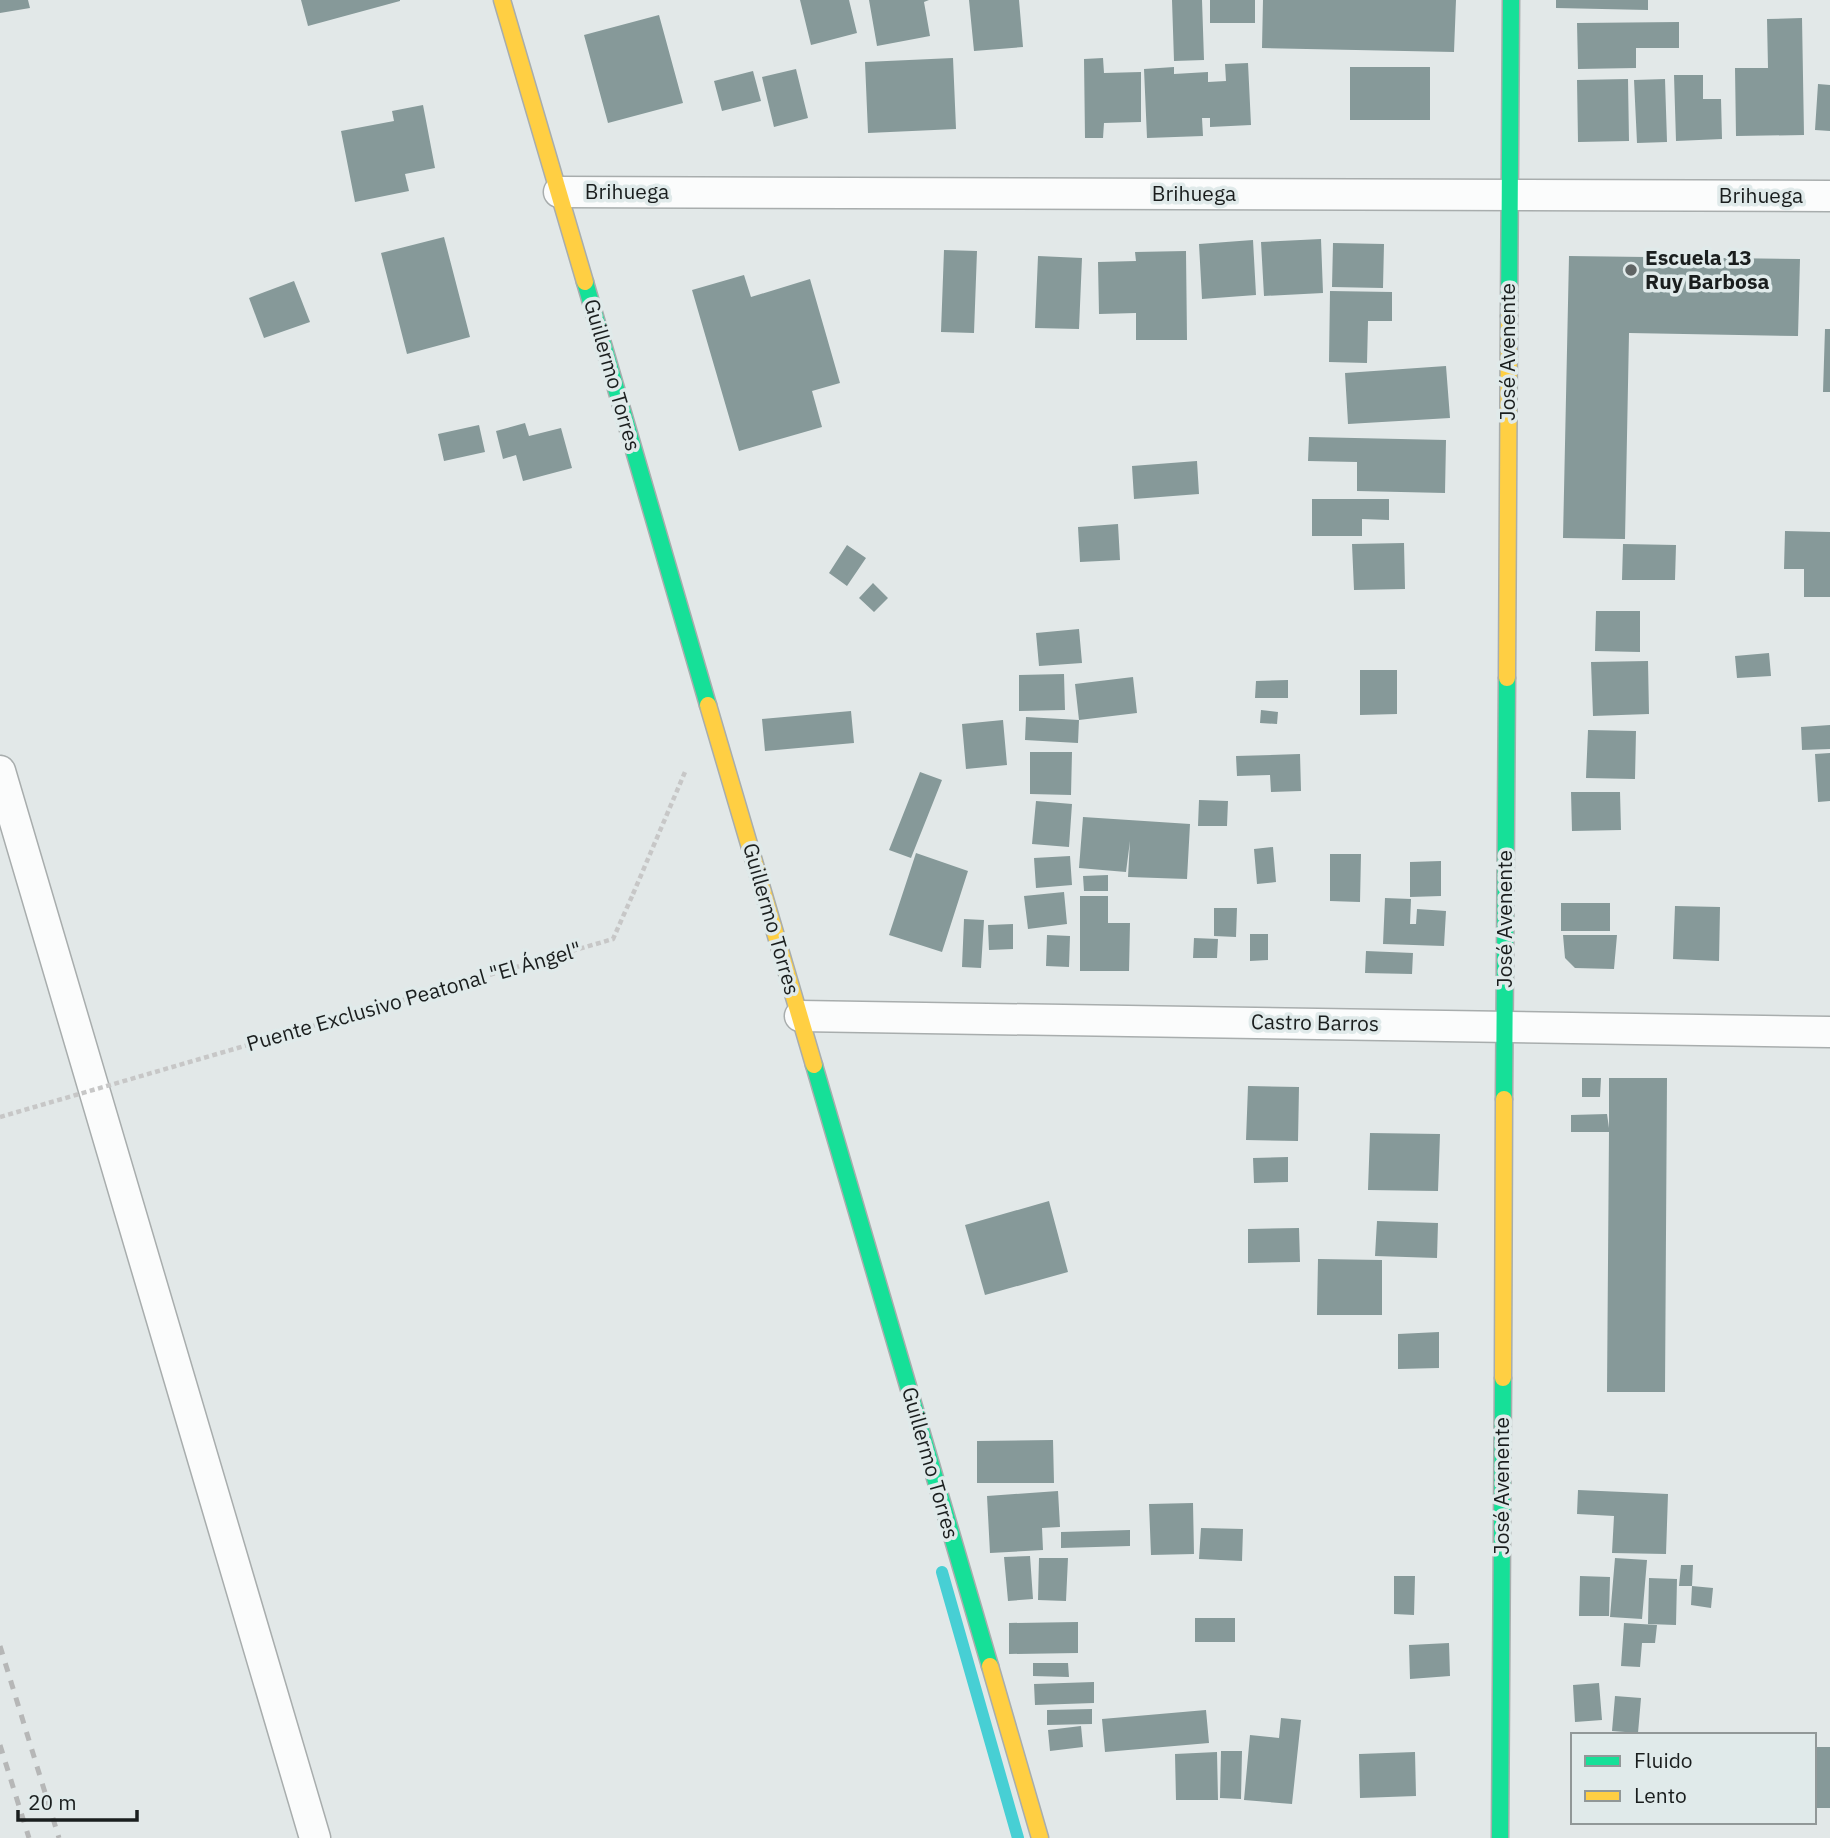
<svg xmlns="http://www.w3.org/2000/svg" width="1830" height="1838" font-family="'IBM Plex Sans',sans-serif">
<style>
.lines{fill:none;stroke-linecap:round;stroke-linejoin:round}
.stream{stroke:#47cfd4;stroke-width:12}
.building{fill:#869999}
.street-casing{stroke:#a8adad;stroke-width:33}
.fast-casing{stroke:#a8adad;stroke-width:19}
.slow-casing{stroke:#a8adad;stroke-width:19}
.path{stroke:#c7c7c7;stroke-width:4.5;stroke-dasharray:5 3.5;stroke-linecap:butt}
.street{stroke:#fbfcfc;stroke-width:30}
.fast{stroke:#16e098;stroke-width:16}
.slow{stroke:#ffcf43;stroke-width:16}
.rail{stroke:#b6b7b7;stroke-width:5;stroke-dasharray:9 9;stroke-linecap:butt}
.path-bridge{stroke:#c7c7c7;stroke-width:4.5;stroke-dasharray:5 3.5;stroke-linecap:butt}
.poi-dot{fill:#606565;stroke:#e0eaea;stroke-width:2.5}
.labels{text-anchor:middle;stroke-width:7;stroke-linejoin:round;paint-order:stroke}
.street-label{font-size:21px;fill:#1a1e1e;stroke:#e0eaea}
.poi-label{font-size:21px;font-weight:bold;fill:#1a1e1e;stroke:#e0eaea;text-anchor:start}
</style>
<rect width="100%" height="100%" fill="#e2e8e8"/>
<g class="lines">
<path class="stream" d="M942 1572 1018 1838"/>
</g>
<path class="building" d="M0 0H28L30 8 0 13Z
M301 0H400V1L308 26Z
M800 0H849L857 33 811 45Z
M869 0H929L924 2 930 36 877 46Z
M969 0H1019L1023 47 974 51Z
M1172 0H1202L1204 60 1174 61Z
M1210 0H1255V23H1210Z
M1263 0H1456L1454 52 1262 48Z
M1556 0H1648V10L1556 8Z
M659 15 683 103 608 123 584 35Z
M1802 18 1804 135 1736 136 1735 68H1768L1767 19Z
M1679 22V48H1636V68L1578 69 1577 23Z
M953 58 956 129 868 133 865 62Z
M1103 58 1104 73 1141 72V122L1104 123 1103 138H1085L1084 59Z
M1248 63 1251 125 1210 127V118H1202L1203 136 1147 138 1144 69 1174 67V74L1208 72V82L1226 81 1225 64Z
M1350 67H1430V120H1350Z
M796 69 808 118 774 127 762 77Z
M753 71 761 101 722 111 714 81Z
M1674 75H1703V99H1721L1722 139 1676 141Z
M1628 79 1629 141 1578 142 1577 80Z
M1665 79 1667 142 1637 143 1634 80Z
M1818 84 1830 85V131L1815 130Z
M423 105 435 168 405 174 409 191 355 202 341 131 394 121 392 111Z
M444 237 470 337 407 354 381 253Z
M1321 239 1323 293 1264 296 1261 242Z
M1253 240 1256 295 1202 299 1199 244Z
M1333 243 1384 244 1383 288 1332 287Z
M944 250 977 251 974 333 941 332Z
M1186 251 1187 340H1136V313L1099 314 1098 262 1136 261 1135 252Z
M1038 256 1082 258 1079 329 1035 328Z
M1569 256 1800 259 1798 336 1629 333 1625 539 1563 538Z
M744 275 751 297 810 279 840 383 812 391 822 427 739 451 692 290Z
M294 281 310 322 264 338 249 298Z
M1330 291 1392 292V321H1368L1367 363 1329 362Z
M1825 329H1830V392H1823Z
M1446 366 1450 418 1348 424 1345 373Z
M525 423 529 436 561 428 572 468 523 481 516 455 503 459 496 431Z
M479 425 485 452 444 461 438 434Z
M1309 437 1446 440 1445 493 1357 491V462L1308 461Z
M1197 461 1199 494 1134 499 1132 466Z
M1312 499H1389V520L1362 519V536H1312Z
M1118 524 1120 560 1080 562 1078 527Z
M1785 531 1830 532V597H1804V569H1784Z
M1404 543 1405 589 1354 590 1352 544Z
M1623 544 1676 545 1675 580H1622Z
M847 545 866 558 847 586 829 573Z
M873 583 888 598 874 612 859 598Z
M1596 611H1640V652L1595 651Z
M1079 629 1082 663 1039 666 1036 633Z
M1769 653 1771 676 1737 678 1735 656Z
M1648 661 1649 714 1593 716 1591 662Z
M1360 670H1397V714L1360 715Z
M1064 674 1065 710 1019 711V675Z
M1133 677 1137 713 1079 720 1075 684Z
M1288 680V698H1255L1256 681Z
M1261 710 1278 712 1277 724 1260 723Z
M851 711 854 743 765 751 762 719Z
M1026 717 1079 720 1078 743 1025 740Z
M1003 720 1007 765 966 769 962 724Z
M1830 725V749L1802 750 1801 727Z
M1588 730 1636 731 1635 779 1586 778Z
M1030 752H1072L1071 795 1030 794Z
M1830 753V801L1818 802 1815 754Z
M1300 754 1301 791 1271 792 1270 775 1237 776 1236 756Z
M920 772 942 780 911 858 889 850Z
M1571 792H1620L1621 830 1572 831Z
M1199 800 1228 801 1227 826H1198Z
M1036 801 1072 804 1069 847 1032 844Z
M1083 817 1190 824 1187 879 1128 877 1130 841 1126 872 1079 868Z
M1273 847 1276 882 1257 884 1254 849Z
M916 853 968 871 942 952 889 935Z
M1330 854H1361L1360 902 1330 901Z
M1070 856 1072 885 1036 888 1034 858Z
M1441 861V896L1410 897V862Z
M1108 875V891H1084L1083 876Z
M1064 892 1067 924 1028 929 1024 896Z
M1080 896H1108V923H1130L1129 971H1080Z
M1385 898 1411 899 1410 924H1416L1417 909 1446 911 1444 946 1383 944Z
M1561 903H1610V931H1561Z
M1675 906 1720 907 1719 961 1673 959Z
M1214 908H1237L1236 937 1214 936Z
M964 919 984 920 981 968 962 967Z
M1013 924V949L989 950 988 925Z
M1250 934H1268V960L1250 961Z
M1047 935 1070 936 1069 967 1046 966Z
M1563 935H1617L1614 969 1575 968 1565 958Z
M1194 938 1218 939 1217 958H1193Z
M1366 951 1413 953 1412 974 1365 973Z
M1582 1078H1601L1600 1097H1582Z
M1609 1078H1667L1665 1392H1607L1609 1132H1571V1115L1607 1114 1609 1128Z
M1248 1086 1299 1087 1298 1141 1246 1140Z
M1370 1133 1440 1134 1438 1191 1368 1190Z
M1288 1157V1182L1254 1183 1253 1158Z
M1049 1201 1068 1272 985 1295 965 1225Z
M1377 1221 1438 1223 1437 1258 1375 1256Z
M1299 1228 1300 1262 1248 1263V1229Z
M1318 1259 1382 1260V1315H1317Z
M1439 1332V1368L1398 1369V1334Z
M1053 1440 1054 1483H977V1441Z
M1578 1490 1668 1494 1666 1554 1612 1553 1614 1516 1577 1514Z
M1058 1491 1060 1527 1042 1528 1043 1550 990 1553 987 1496Z
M1193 1503 1194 1554 1151 1555 1149 1504Z
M1201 1528 1243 1529 1242 1561 1199 1559Z
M1130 1530V1546L1061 1548V1532Z
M1030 1556 1033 1599 1008 1601 1004 1557Z
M1039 1558H1068L1066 1601 1038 1600Z
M1615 1558 1647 1560 1642 1619 1610 1617Z
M1681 1565H1693L1692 1586H1679Z
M1394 1576H1415L1414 1615 1394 1614Z
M1580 1576 1610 1577 1609 1616H1579Z
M1649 1578 1677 1579 1676 1625 1648 1624Z
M1692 1586 1713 1588 1711 1608 1691 1605Z
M1195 1618H1235V1642H1195Z
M1078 1622V1653L1009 1654V1623Z
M1624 1623 1657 1625 1655 1643H1642L1640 1667 1621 1666Z
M1449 1643 1450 1676 1410 1679 1409 1645Z
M1033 1663H1068L1069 1677 1033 1676Z
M1094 1682V1703L1035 1705 1034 1684Z
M1599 1683 1602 1720 1575 1722 1573 1685Z
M1615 1696 1641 1698 1638 1733 1612 1731Z
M1092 1709V1724L1047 1725V1710Z
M1206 1710 1209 1743 1105 1752 1102 1719Z
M1281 1718 1301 1720 1292 1804 1244 1800 1250 1735 1279 1738Z
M1081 1726 1083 1747 1050 1751 1048 1730Z
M1814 1747H1830V1808H1814Z
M1221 1751H1242L1241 1799 1220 1798Z
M1217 1752 1218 1800H1176L1175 1754Z
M1415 1752 1416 1796 1360 1798 1359 1754Z"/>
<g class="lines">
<g class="street-casing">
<path id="street" d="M559 192 1830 196
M0 771 315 1838
M800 1016 1830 1032"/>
</g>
<g class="fast-casing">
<path id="fast" d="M585 282 708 705
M1509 316 1511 0
M814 1065 990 1666
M1504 1099 1507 678
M1500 1838 1503 1378"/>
</g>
<g class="slow-casing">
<path id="slow" d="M502 0 585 282
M1507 678 1509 316
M708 705 814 1065
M1503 1378 1504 1099
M990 1666 1040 1838"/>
</g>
<path class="path" d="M633 894 685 772"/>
<use href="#street" class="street"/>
<use href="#fast" class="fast"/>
<use href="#slow" class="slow"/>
<path class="rail" d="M0 1646 59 1838
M0 1745 29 1838"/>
<path class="path-bridge" d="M0 1117 613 939 633 894"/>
</g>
<circle class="poi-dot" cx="1631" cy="270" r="7"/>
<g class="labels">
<g class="street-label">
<text x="627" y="199">Brihuega</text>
<text x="1194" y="201">Brihuega</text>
<text x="1761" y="203">Brihuega</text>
<text transform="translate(1508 352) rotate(-90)" y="7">José Avenente</text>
<text transform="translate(612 375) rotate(74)" y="7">Guillermo Torres</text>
<text transform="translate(771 919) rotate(74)" y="7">Guillermo Torres</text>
<text transform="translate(1505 919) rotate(-90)" y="7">José Avenente</text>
<text transform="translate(414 997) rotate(-16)" y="7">Puente Exclusivo Peatonal "El Ángel"</text>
<text transform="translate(1315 1023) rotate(1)" y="7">Castro Barros</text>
<text transform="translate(930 1463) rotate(74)" y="7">Guillermo Torres</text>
<text transform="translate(1502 1486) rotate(-90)" y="7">José Avenente</text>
</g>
<g class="poi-label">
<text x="1645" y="265">Escuela 13<tspan x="1645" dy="24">Ruy Barbosa</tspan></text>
</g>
</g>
<rect x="1571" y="1733" width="245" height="91" fill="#e0eaea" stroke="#919898" stroke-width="2"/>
<rect x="1585" y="1756" width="35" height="10" fill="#16e098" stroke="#919898" stroke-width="2"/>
<text x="1634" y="1768" font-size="21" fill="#1a1e1e">Fluido</text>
<rect x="1585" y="1791" width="35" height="10" fill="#ffcf43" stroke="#919898" stroke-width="2"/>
<text x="1634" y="1803" font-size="21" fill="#1a1e1e">Lento</text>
<path d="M18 1810v10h119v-10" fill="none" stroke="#1a1e1e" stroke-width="3.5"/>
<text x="28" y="1810" font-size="21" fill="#1a1e1e" stroke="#e0eaea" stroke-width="5" paint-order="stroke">20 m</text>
</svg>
